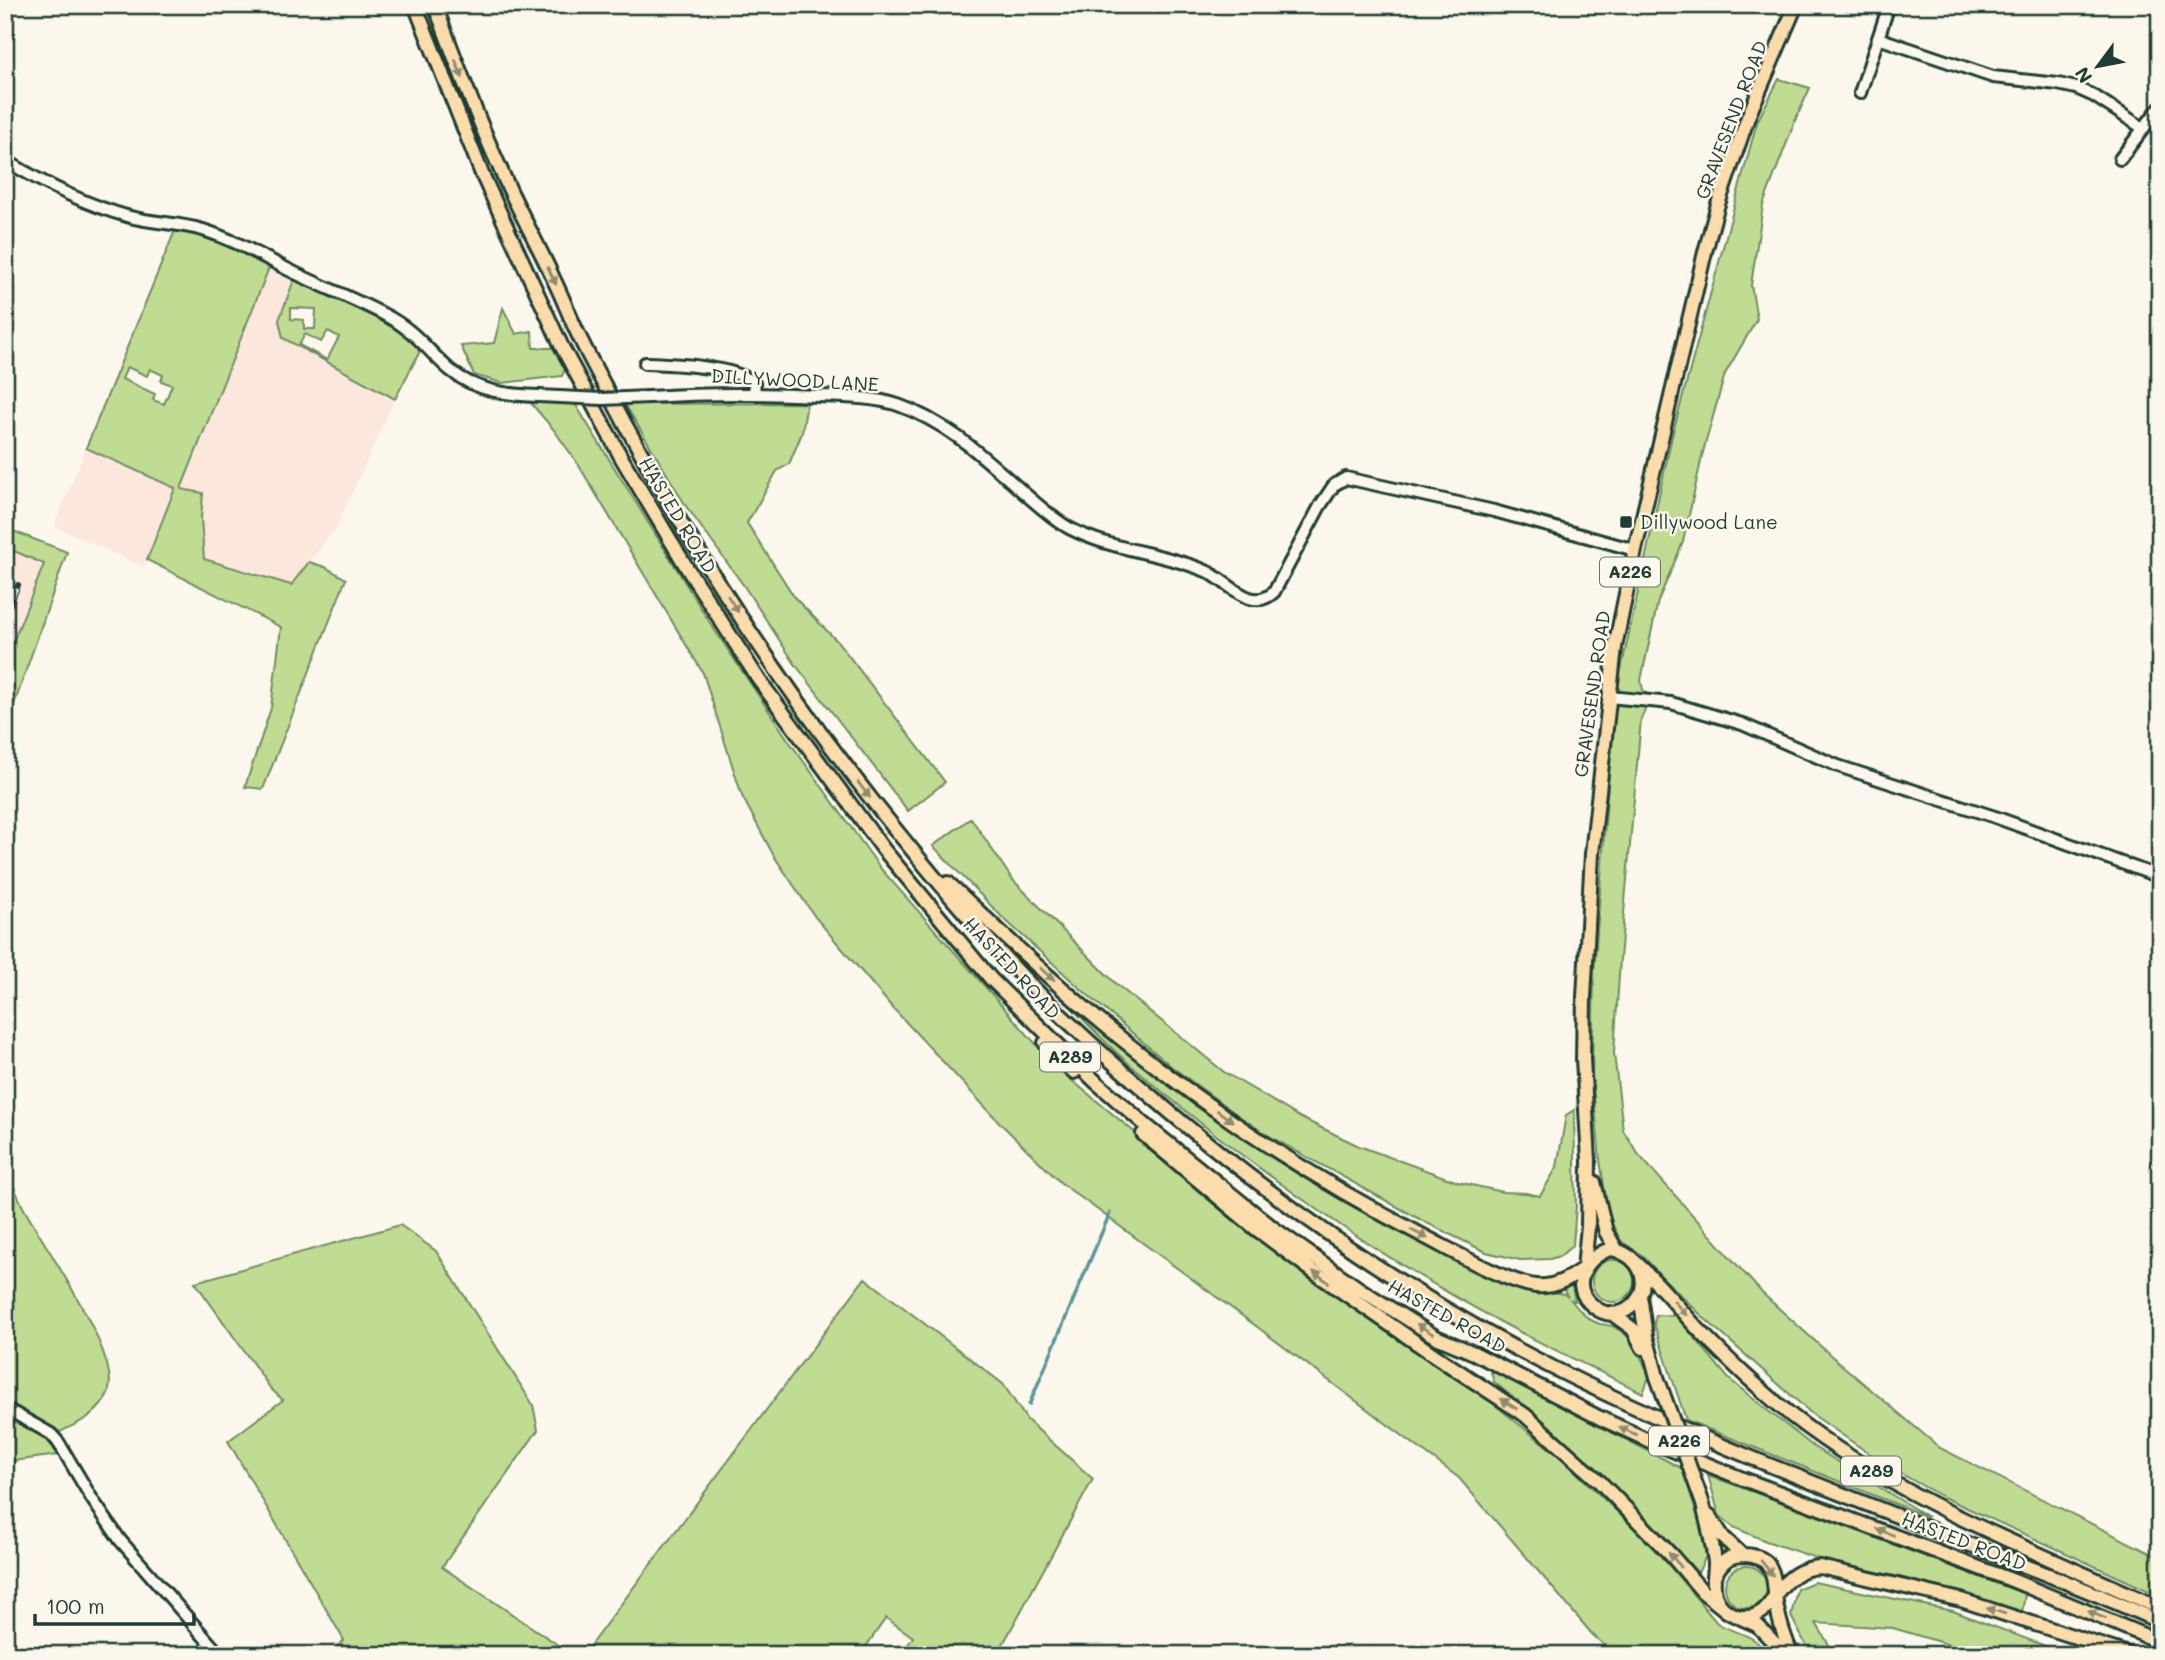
<svg xmlns="http://www.w3.org/2000/svg" width="2165" height="1660" font-family="Mali,sans-serif">
<style>
.built{fill:#fce7dd}
.green{fill:#c0db92;stroke:#708c63;stroke-width:2;fill-rule:evenodd}
.lines{fill:none;stroke-linecap:round;stroke-linejoin:round}
.stream{stroke:#5a959a;stroke-width:3.5}
.minor-casing{stroke:#1f3d34;stroke-width:16}
.major-casing{stroke:#1f3d34;stroke-width:18}
.minor{stroke:#fbf7ec;stroke-width:10}
.major{stroke:#fddcac;stroke-width:12}
.rail-casing{stroke:#1f3d34;stroke-width:6}
.rail{stroke:#fbf7ec;stroke-width:3.5;stroke-dasharray:10;stroke-linecap:butt}
.minor-bridge-casing{stroke:#1f3d34;stroke-width:16;stroke-linecap:butt}
.major-bridge-casing{stroke:#1f3d34;stroke-width:18;stroke-linecap:butt}
.minor-bridge{stroke:#fbf7ec;stroke-width:10}
.major-bridge{stroke:#fddcac;stroke-width:12}
.oneway{fill:#8e8c70}
.poi-dot{fill:#1f3d34;stroke:#fbf7ec;stroke-width:2.5}
.labels{text-anchor:middle;stroke-width:5;stroke-linejoin:round;paint-order:stroke}
.shield{fill:#fbf7ec;stroke:#61756b;stroke-width:2}
.shield-label{font-size:18px;font-weight:bold;fill:#1f3d34}
.street-label{font-size:19px;fill:#1f3d34;stroke:#fbf7ec}
.poi-label{font-size:19px;fill:#1f3d34;stroke:#fbf7ec;text-anchor:start}
</style>
<rect width="100%" height="100%" fill="#fbf7ec"/>
<filter id="ink" filterUnits="userSpaceOnUse"><feTurbulence type="fractalNoise" baseFrequency=".0143" numOctaves="2"/><feDisplacementMap in="SourceGraphic" scale="14" xChannelSelector="R" yChannelSelector="G"/><feConvolveMatrix kernelMatrix="1 2 1 2 8 2 1 2 1" color-interpolation-filters="sRGB"/></filter>
<g filter="url(#ink)">
<path class="built" d="M270 265 294 280 279 320 283 338 395 399 336 528 291 585 204 559 181 489Z
M86 448 176 488 144 567 54 526Z
M5 547 44 563 5 662Z"/>
<path class="green" d="M1779 79 1810 88 1795 121 1763 205 1751 285 1757 319 1725 374 1703 452 1683 542 1658 601 1641 680 1643 690 1651 697 1641 719 1620 959 1614 1053 1623 1130 1638 1154 1763 1294 1837 1361 1940 1448 2160 1558V1596L1943 1497 1887 1466 1812 1414 1704 1318 1660 1275 1643 1256 1621 1241 1612 1224 1606 1200 1600 1160 1592 1076 1594 972 1614 702 1672 436 1757 122Z
M176 228 223 244 270 265 181 489 203 493 201 518 204 559 291 585 309 562 325 567 346 579 263 789 245 787 271 708 281 627 147 560 175 488 86 448ZM127 367 147 376 150 369 163 375 161 381 172 385 164 404 153 400 155 394 122 379Z
M294 280 400 329 417 345 419 353 395 399 283 338 279 320ZM291 308 316 309 315 329H304V320L291 319ZM328 331 339 337 327 360 299 345 305 334 321 342Z
M503 308 516 334 532 331 533 348H553L565 369 562 376 502 383 474 375 461 346 494 343Z
M530 402H574L710 623 789 741 881 869 1057 1068 1300 1269 1475 1389 1560 1457 1652 1545 1717 1623C1738 1636 1753 1631 1767 1655H1615L1592 1634 1459 1478 1256 1326 1061 1183 1001 1124 891 1006 815 917 774 856 742 796 703 673 578 464 554 430Z
M807 403 802 433 789 464 777 471 747 523 795 598 838 642 945 782 908 811 795 664 744 586 686 506 625 404Z
M5 528 67 552 5 731V662L44 564 5 547Z
M971 818 1012 879 1116 984 1224 1072 1301 1118 1359 1146 1458 1182 1503 1192 1526 1193 1540 1196 1557 1167 1566 1115 1574 1110 1576 1206 1573 1245 1560 1256 1550 1259 1520 1260 1486 1252 1423 1221 1258 1130 1172 1067 1082 990 1002 917 933 846Z
M1065 996 1203 1108 1284 1163 1387 1224 1486 1273 1533 1289 1564 1294 1568 1297 1562 1287 1571 1282 1575 1301 1571 1300C1579 1310 1587 1320 1600 1324 1606 1325 1611 1325 1616 1328 1635 1337 1642 1359 1649 1377L1643 1393C1599 1371 1554 1350 1510 1327 1374 1255 1244 1163 1127 1062 1105 1043 1084 1020 1063 999Z
M5 1168C11 1181 17 1194 23 1207 42 1243 123 1357 108 1393 99 1415 80 1422 60 1432L5 1403Z
M400 1225 436 1251 533 1405 538 1430 442 1567 573 1655H328L344 1640 228 1441 283 1400 271 1389 195 1282Z
M1592 1281a21 21 0 1 1 42 0a21 21 0 1 1-42 0Z
M865 1278 1003 1384 1027 1420 1093 1479 997 1655H901L913 1637 886 1618 860 1655H583Z
M1656 1315 1677 1316 1728 1378 1772 1414 1814 1447 1928 1517 1686 1420 1654 1324Z
M1490 1369 1683 1469 1704 1538 1706 1556 1698 1573C1636 1502 1567 1442 1494 1382Z
M5 1413 39 1429 58 1455 5 1462Z
M1708 1475 2025 1594 2022 1613 1900 1577 1828 1562 1766 1541 1733 1527 1719 1515Z
M1725 1587a21 21 0 1 1 42 0a21 21 0 1 1-42 0Z
M1814 1582 1953 1611 2069 1655H1983L1893 1628 1816 1623 1835 1655H1811L1791 1616 1797 1589Z"/>
<g class="lines">
<path class="stream" d="M1029 1405 1110 1213"/>
<g class="minor-casing">
<path id="minor" d="M2154 5 2160 11
M1878 38 1993 77 2058 84 2076 88 2094 96 2143 128
M1860 93 1889 5
M2120 159 2160 107
M5 160C44 184 86 205 130 217 154 223 179 223 203 230 232 239 258 254 285 268 318 285 353 298 385 315 416 331 426 349 450 370 475 391 507 395 539 396
M645 363C672 364 735 366 754 383L755 392
M649 397C706 393 761 393 819 396 844 397 873 397 898 405 949 423 983 457 1023 492 1037 504 1053 519 1069 528 1112 551 1162 552 1206 571 1227 580 1251 614 1274 592L1320 506 1334 485 1346 478 1494 511 1635 550
M1609 697 1671 703 1742 724 1838 766 1995 817 2160 877
M5 1408 51 1434 59 1443 92 1499 120 1540 220 1655"/>
</g>
<g class="major-casing">
<path id="major" d="M415 5 482 174 562 347 621 457 687 568 759 680 884 850 991 979 1096 1082 1149 1128 1273 1228 1358 1288 1436 1337 1474 1353 1600 1418 1650 1441 1743 1479 2014 1581 2160 1642
M435 5C455 59 475 114 499 166 515 204 536 240 553 278 562 296 569 315 578 334 592 364 609 393 624 422 696 556 781 684 875 804 934 878 995 952 1063 1017 1198 1144 1347 1258 1511 1346 1660 1426 1819 1485 1976 1547 2038 1571 2100 1594 2160 1622
M948 883C1004 935 1059 988 1118 1036 1214 1115 1319 1182 1429 1239 1456 1253 1506 1282 1536 1286 1554 1288 1570 1278 1584 1268
M1045 1043 1074 1072
M1143 1134 1255 1228 1314 1272 1437 1357 1525 1415 1600 1482 1672 1556 1703 1592 1723 1608
M1594 1182 1606 1232 1616 1249
M1611 1249C1619 1250 1624 1253 1631 1258 1663 1287 1623 1332 1593 1306 1568 1286 1586 1256 1611 1249Z
M1632 1259C1657 1281 1676 1305 1698 1329 1728 1360 1759 1389 1792 1416 1902 1502 2034 1550 2160 1608
M1584 1268 1588 1226 1589 1161 1583 1059 1584 997 1592 854 1615 647 1635 550 1705 252 1718 204 1748 117 1796 5
M1640 1296 1646 1336 1657 1377
M1611 1313 1633 1329 1643 1348
M1703 1504C1707 1523 1713 1543 1715 1563 1715 1573 1712 1585 1715 1595 1721 1615 1747 1624 1763 1611 1769 1607 1772 1600 1776 1594 1787 1578 1800 1568 1820 1567L1961 1600 2131 1655
M1709 1515 1723 1537 1742 1555
M1715 1575C1721 1562 1729 1555 1744 1555 1780 1556 1772 1584 1777 1608 1780 1624 1785 1639 1792 1655
M1741 1618 1757 1625 1786 1655"/>
</g>
<use href="#minor" class="minor"/>
<use href="#major" class="major"/>
<g class="rail-casing">
<path id="rail" d="M5 616 18 585"/>
</g>
<use href="#rail" class="rail"/>
<g class="minor-bridge-casing">
<path id="minor-bridge" d="M539 396 602 399 649 397"/>
</g>
<g class="major-bridge-casing">
<path id="major-bridge" d="M1657 1377 1703 1504"/>
</g>
<use href="#minor-bridge" class="minor-bridge"/>
<use href="#major-bridge" class="major-bridge"/>
</g>
<defs><path id="oneway-solid" d="M-6-.8H1V-3.2L6.5 0L1 3.2V.8H-6Z" transform="scale(1.75)"/></defs>
<g class="oneway">
<use href="#oneway-solid" transform="translate(459 69) rotate(68)"/>
<use href="#oneway-solid" transform="translate(552 276) rotate(65)"/>
<use href="#oneway-solid" transform="translate(733 604) rotate(57)"/>
<use href="#oneway-solid" transform="translate(864 790) rotate(52)"/>
<use href="#oneway-solid" transform="translate(1047 974) rotate(41)"/>
<use href="#oneway-solid" transform="translate(1225 1116) rotate(36)"/>
<use href="#oneway-solid" transform="translate(1419 1234) rotate(27)"/>
<use href="#oneway-solid" transform="translate(1321 1277) rotate(-145)"/>
<use href="#oneway-solid" transform="translate(1680 1308) rotate(49)"/>
<use href="#oneway-solid" transform="translate(1425 1329) rotate(-148)"/>
<use href="#oneway-solid" transform="translate(1509 1404) rotate(-147)"/>
<use href="#oneway-solid" transform="translate(1628 1431) rotate(-156)"/>
<use href="#oneway-solid" transform="translate(1885 1532) rotate(-159)"/>
<use href="#oneway-solid" transform="translate(1675 1560) rotate(-131)"/>
<use href="#oneway-solid" transform="translate(1767 1568) rotate(51)"/>
<use href="#oneway-solid" transform="translate(1996 1611) rotate(-163)"/>
<use href="#oneway-solid" transform="translate(2097 1615) rotate(-157)"/>
</g>
</g>
<rect class="poi-dot" x="1619" y="515" width="14" height="14" rx="3.5"/>
<g class="labels">
<g class="shield">
<rect x="1600" y="557.5" width="60" height="29" rx="5"/>
<rect x="1040" y="1042.5" width="60" height="29" rx="5"/>
<rect x="1649" y="1426.5" width="60" height="29" rx="5"/>
<rect x="1841" y="1456.5" width="60" height="29" rx="5"/>
</g>
<g class="shield-label">
<text x="1630" y="578">A226</text>
<text x="1070" y="1063">A289</text>
<text x="1679" y="1447">A226</text>
<text x="1871" y="1477">A289</text>
</g>
<g class="street-label">
<text transform="translate(1731 120) rotate(-69)" y="7">GRAVESEND ROAD</text>
<text transform="translate(795 380) rotate(3)" y="7">DILLYWOOD LANE</text>
<text transform="translate(678 515) rotate(59)" y="7">HASTED ROAD</text>
<text transform="translate(1592 694) rotate(-82)" y="7">GRAVESEND ROAD</text>
<text transform="translate(1012 968) rotate(47)" y="7">HASTED ROAD</text>
<text transform="translate(1447 1316) rotate(29)" y="7">HASTED ROAD</text>
<text transform="translate(1964 1541) rotate(21)" y="7">HASTED ROAD</text>
</g>
<g class="poi-label">
<text x="1640" y="529">Dillywood Lane</text>
</g>
</g>
<rect width="2165" height="1660" fill="none" stroke="#fbf7ec" stroke-width="28"/>
<rect x="14" y="14" width="2137" height="1632" fill="none" stroke="#1f3d34" stroke-width="2.5" filter="url(#ink)"/>
<g transform="translate(2098 66) rotate(238)" stroke="#fbf7ec" stroke-width="5" paint-order="stroke">
<path d="M0-5L12 26L0 18L-12 26Z" fill="#1f3d34"/>
<text y="-10" font-size="19" font-weight="bold" text-anchor="middle" fill="#1f3d34">N</text>
</g>
<path d="M35 1614v10h159v-10" fill="none" stroke="#1f3d34" stroke-width="3.5"/>
<text x="46" y="1614" font-size="21" fill="#1f3d34" stroke="#fbf7ec" stroke-width="5" paint-order="stroke">100 m</text>
</svg>
